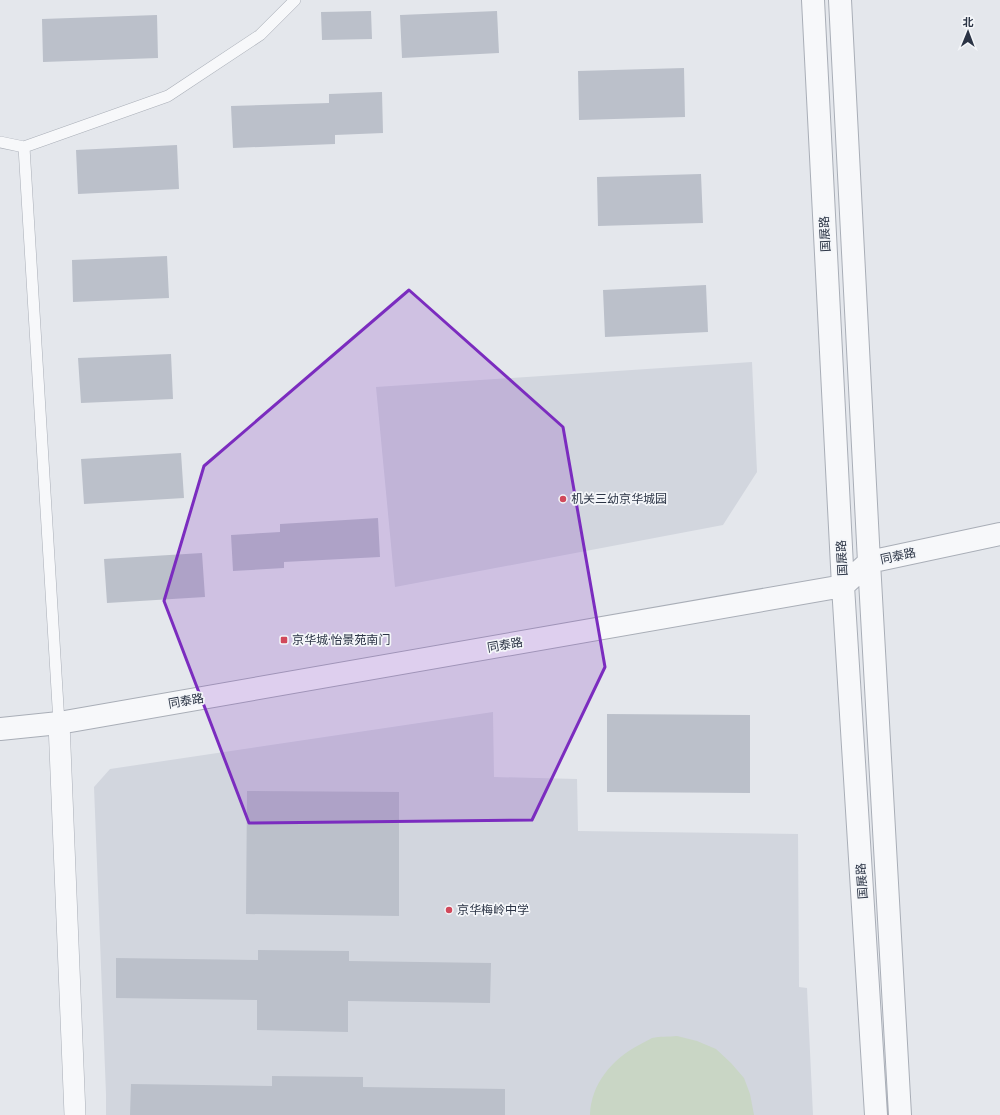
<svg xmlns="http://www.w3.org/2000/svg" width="1000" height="1115" font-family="Poppins,'Noto Sans SC',sans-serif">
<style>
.built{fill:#d2d6de}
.green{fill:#c9d6c5}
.building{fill:#bbc0ca}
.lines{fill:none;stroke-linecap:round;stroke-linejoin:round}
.service-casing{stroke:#a9aeb7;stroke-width:12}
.minor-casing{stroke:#a9aeb7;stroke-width:22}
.tertiary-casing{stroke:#a9aeb7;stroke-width:24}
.service{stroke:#f7f8fa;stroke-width:11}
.minor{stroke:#f7f8fa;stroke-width:21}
.tertiary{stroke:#f7f8fa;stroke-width:22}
.marked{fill:#7b2cbf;fill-opacity:0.2;stroke:#7b2cbf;stroke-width:3;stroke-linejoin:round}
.poi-dot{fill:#d1495b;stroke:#f4f6f9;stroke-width:1.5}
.labels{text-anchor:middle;stroke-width:3.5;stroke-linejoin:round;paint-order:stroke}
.street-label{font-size:12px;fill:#2b3445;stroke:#f4f6f9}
.poi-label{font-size:12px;fill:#2b3445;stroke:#f4f6f9;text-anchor:start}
</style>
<rect width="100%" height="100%" fill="#e4e7ec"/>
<path class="built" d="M752 362 757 472 723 525 395 587 376 387Z
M493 712 494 777 577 779 578 831 798 834 799 987 807 988 813 1115H106V1094L94 787 110 769Z"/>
<path class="green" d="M677 1036 697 1041 716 1049 731 1063 744 1078 750 1094 754 1115H590C591 1084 612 1059 639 1045 643 1043 648 1040 652 1038 660 1036 669 1037 677 1036Z"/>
<path class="building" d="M371 11 372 39 322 40 321 12Z
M497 11 499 53 402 58 400 15Z
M157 15 158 58 43 62 42 19Z
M684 68 685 117 579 120 578 71Z
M382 92 383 133 335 135V144L233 148 231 106 329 103V94Z
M177 145 179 189 78 194 76 150Z
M701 174 703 223 598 226 597 177Z
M167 256 169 298 73 302 72 260Z
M706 285 708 332 605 337 603 290Z
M171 354 173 399 81 403 78 358Z
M181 453 184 498 84 504 81 459Z
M378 518 380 557 284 562V568L233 571 231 535 280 532V524Z
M202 553 205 597 107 603 104 559Z
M607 714 750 715V793L607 792Z
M247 791 399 792V916L246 914Z
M258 950 349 951V961L491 963 490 1003 348 1001V1032L257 1030V1000L116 998V958L258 960Z
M272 1076 363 1077V1087L505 1089V1115H130L131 1084 272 1086Z"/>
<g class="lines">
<g class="service-casing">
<path id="service" d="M0 142 24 147 59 723
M24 147 168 96 260 35 295 0"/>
</g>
<g class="minor-casing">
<path id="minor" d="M59 723 75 1115"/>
</g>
<g class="tertiary-casing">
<path id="tertiary" d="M813 0 843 586 876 1115
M840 0 869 562 900 1115
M0 729 59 723 843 586 869 562 1000 534"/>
</g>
<use href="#service" class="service"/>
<use href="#minor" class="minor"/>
<use href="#tertiary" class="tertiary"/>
</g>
<path class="marked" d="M409 290 563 427 605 667 532 820 249 823 164 601 204 466Z"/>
<g class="poi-dot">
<circle cx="563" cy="499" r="4"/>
<rect x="280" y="636" width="8" height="8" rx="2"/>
<circle cx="449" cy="910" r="4"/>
</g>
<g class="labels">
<g class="street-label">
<text transform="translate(825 234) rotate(-93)" y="4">国展路</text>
<text transform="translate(898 556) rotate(-12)" y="4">同泰路</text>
<text transform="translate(842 558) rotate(-93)" y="4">国展路</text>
<text transform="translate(505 645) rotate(-10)" y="4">同泰路</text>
<text transform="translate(186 701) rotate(-10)" y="4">同泰路</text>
<text transform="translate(862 881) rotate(-94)" y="4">国展路</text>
</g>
<g class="poi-label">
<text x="571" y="503">机关三幼京华城园</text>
<text x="292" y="644">京华城·怡景苑南门</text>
<text x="457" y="914">京华梅岭中学</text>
</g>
</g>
<g transform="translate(968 32) rotate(1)" stroke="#f4f6f9" stroke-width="3" paint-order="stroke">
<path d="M0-3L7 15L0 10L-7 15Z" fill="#2b3445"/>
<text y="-6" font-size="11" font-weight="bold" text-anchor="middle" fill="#2b3445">北</text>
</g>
</svg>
